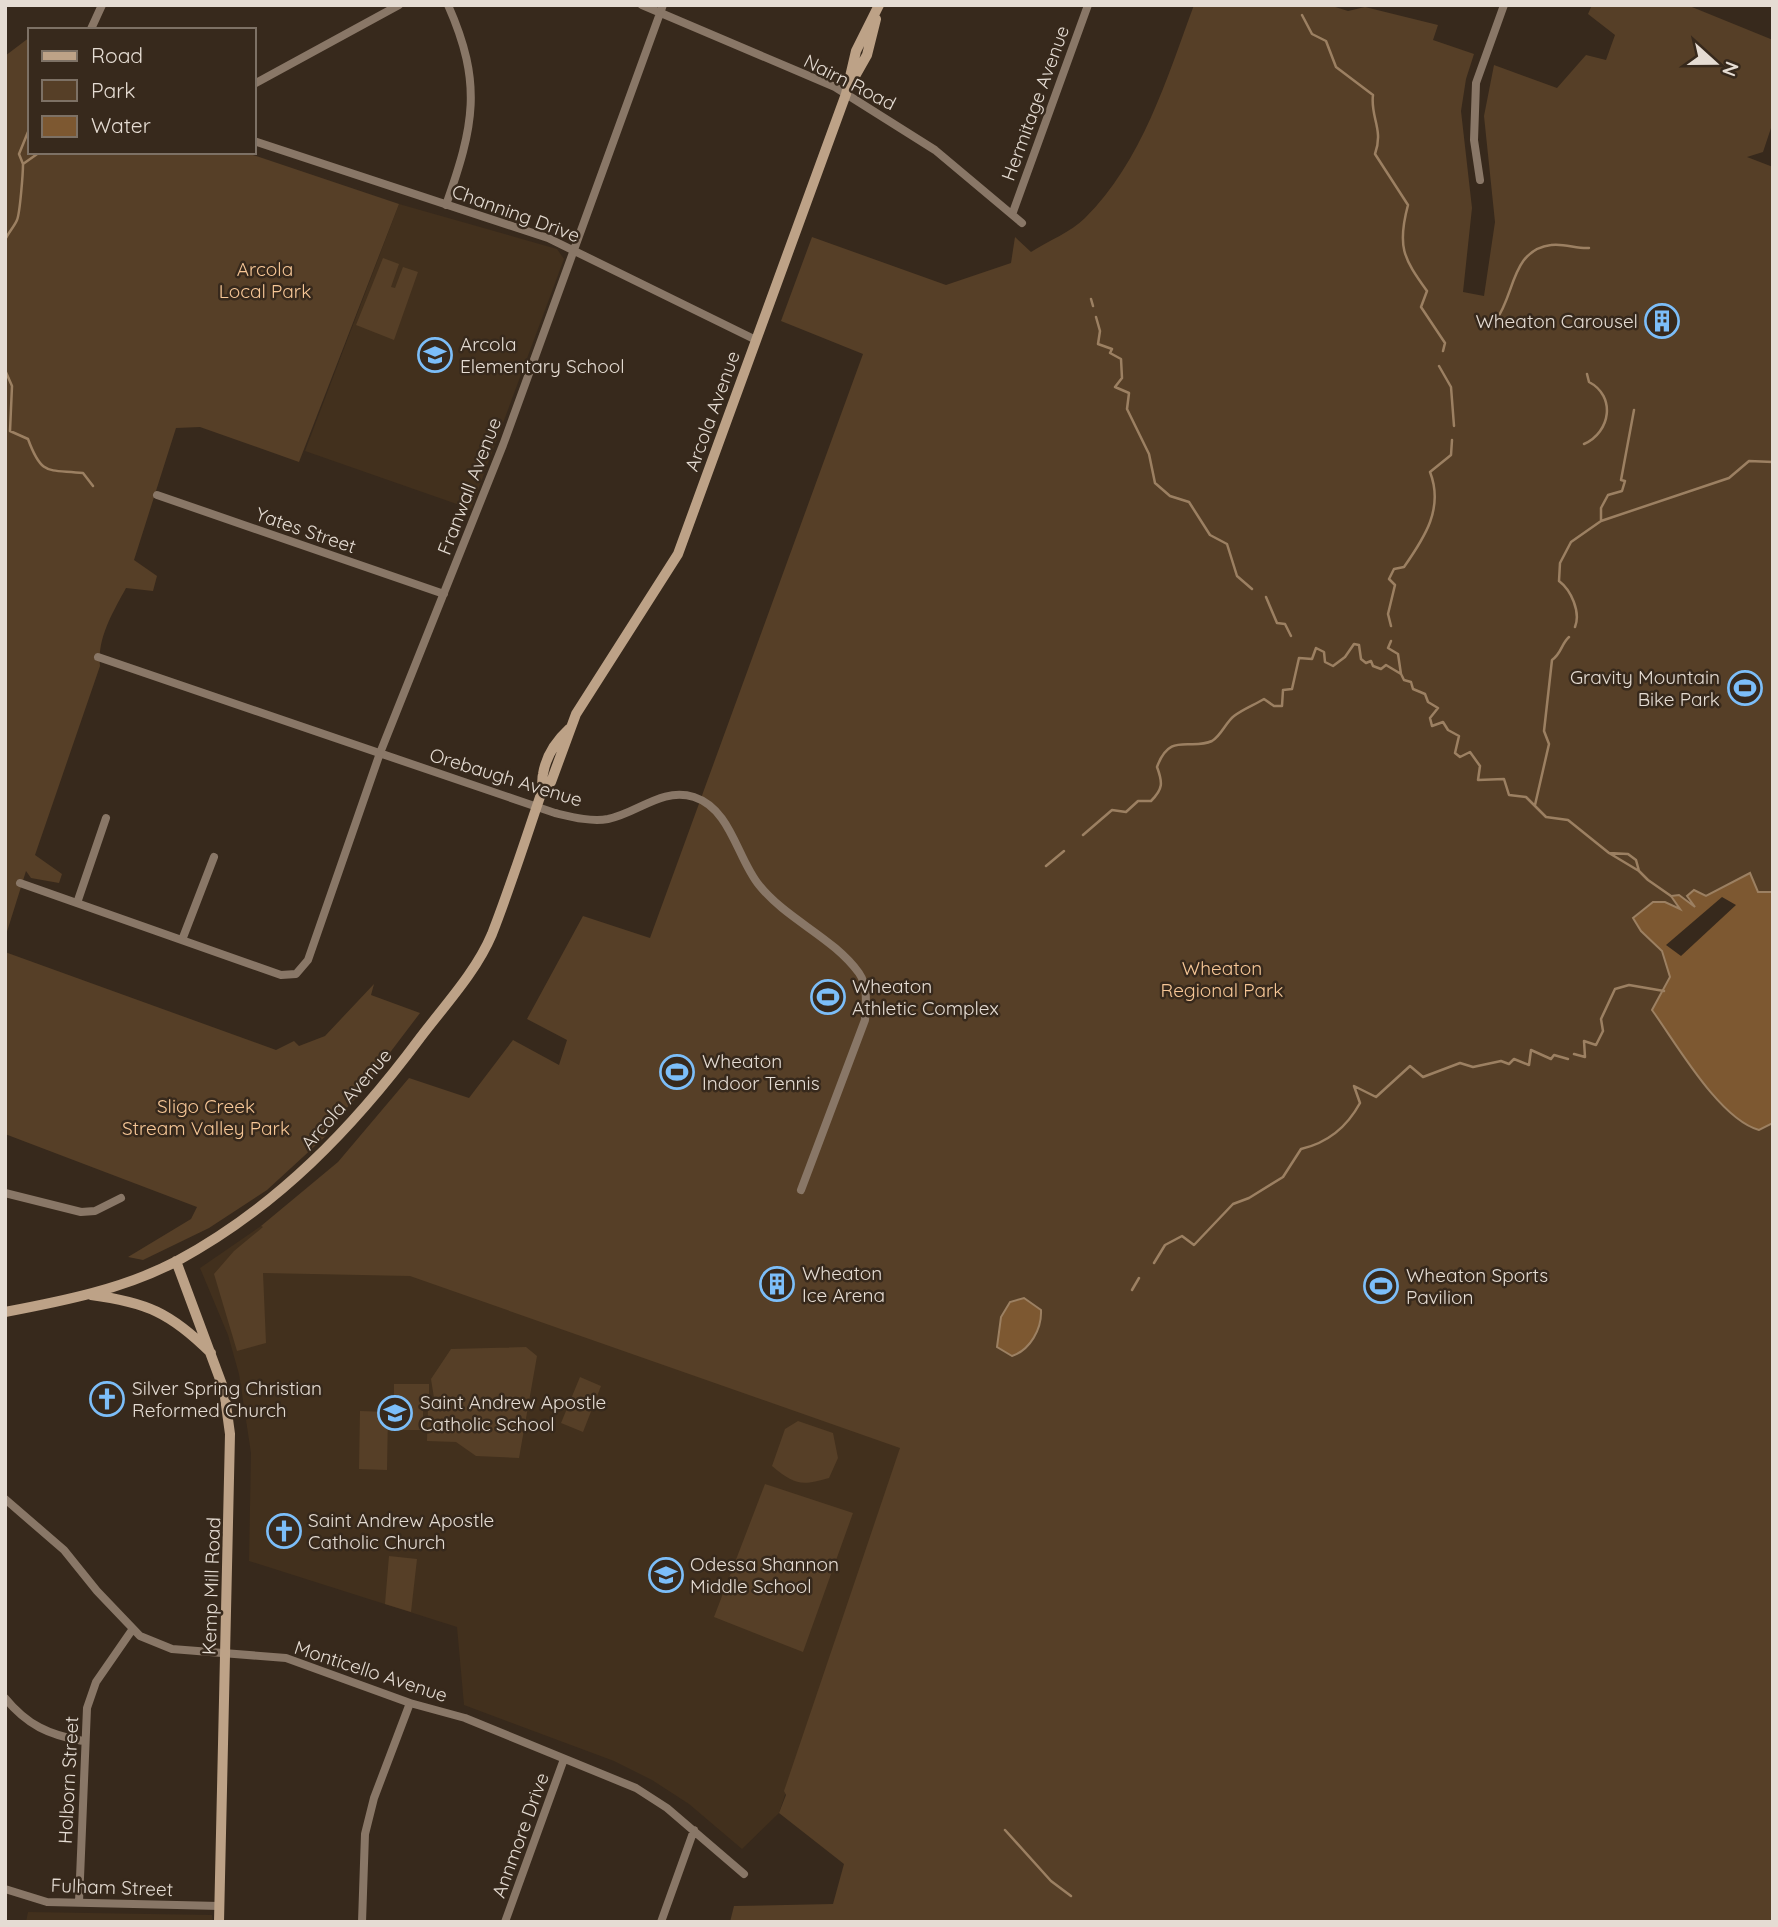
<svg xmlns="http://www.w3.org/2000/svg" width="1778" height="1927" font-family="Quicksand,sans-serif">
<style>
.built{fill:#42301d}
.green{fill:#563f27}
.water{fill:#7d5831;stroke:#9c8062;stroke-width:2}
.pier{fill:#37291c}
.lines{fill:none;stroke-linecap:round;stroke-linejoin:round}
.stream{stroke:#9c8062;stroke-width:2.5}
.street{stroke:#897767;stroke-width:8}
.secondary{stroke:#bda287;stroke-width:10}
.labels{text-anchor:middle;stroke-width:5;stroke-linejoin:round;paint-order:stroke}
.street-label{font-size:19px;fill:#e5dcd3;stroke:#37291c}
.park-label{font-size:19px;fill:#f7c797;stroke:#37291c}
.poi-label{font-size:19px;fill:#e5dcd3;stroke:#37291c;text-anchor:start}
</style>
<rect width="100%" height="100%" fill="#37291c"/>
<path class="built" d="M399 204 557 249 564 259 471 509 305 451Z
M261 1226 906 1432 779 1813 742 1849 689 1804 652 1780 614 1761 464 1705 457 1627 249 1561 251 1453 239 1374 228 1335 200 1268Z
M28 1912 212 1915 213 1922H26Z"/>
<path class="green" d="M1194 5H1329L1348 11 1365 7 1438 25 1433 40 1474 54 1466 79 1461 111 1472 208 1463 292 1484 296 1495 222 1484 116 1494 65 1557 88 1586 55 1606 60 1615 35 1588 14 1592 5H1687L1773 40V122L1763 152 1747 157 1773 167V1922H730L734 1906 833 1904 844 1864 779 1813 786 1795 784 1791 900 1448 410 1276 263 1273 266 1343 237 1351 214 1274 234 1251 263 1227 261 1226 338 1162 409 1078 469 1098 513 1040 559 1065 567 1040 527 1019 583 916 650 938 863 354 781 321 812 237 946 285 1011 263 1015 237 1031 252C1048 241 1071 232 1085 218 1142 162 1167 78 1194 5Z
M30 37V152H244L399 204 299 462 200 427 176 428 134 560 157 576 153 591 126 588C113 612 97 638 100 666L35 855 62 874 59 883 31 878 26 871 5 938V56Z
M383 258 399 264 391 287 395 288 403 267 418 272 394 340 356 325Z
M5 952 276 1050 294 1041 299 1046 325 1036 374 984 371 995 420 1013 354 1100 328 1129V1134L267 1190 209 1228 143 1260 128 1257 191 1219 197 1207 5 1134Z
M526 1347 537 1356 519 1458 476 1456 456 1442 427 1441 428 1408H423V1430H394V1384H429V1398H434L431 1379 451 1349Z
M580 1377 601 1386 583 1432 561 1423Z
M360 1411 388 1412 387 1470 359 1469Z
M798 1421 833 1433 838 1458 829 1478C801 1486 795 1485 772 1466L785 1429Z
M765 1484 853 1513 803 1652 714 1617Z
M389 1556 417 1559 411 1612 385 1604Z"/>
<path class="water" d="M1750 873 1758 892H1773V1123L1759 1130C1719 1119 1676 1043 1652 1010L1670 977 1662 951 1641 931 1633 918 1653 902H1665L1680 909 1671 896 1679 895 1695 907 1687 896 1694 890 1706 896Z
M1024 1298 1041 1310C1042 1329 1030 1350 1012 1356L997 1347 1001 1317 1010 1302Z"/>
<path class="pier" d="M1722 897 1736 905 1681 956 1666 945Z"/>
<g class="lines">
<path class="stream" d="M1302 15 1312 34 1326 41 1336 67 1373 95C1370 117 1384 129 1375 154L1408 205C1397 246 1403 258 1427 291L1421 307 1445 343 1443 351
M23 164 19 154 30 127
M5 240C8 233 14 227 17 220 20 213 23 173 23 164L40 152
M1091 299 1093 306
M1096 317 1100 331 1098 344 1112 349 1110 353 1121 359 1122 378 1115 387 1129 393 1127 409 1149 454 1155 483 1170 496 1189 502 1210 535 1227 544 1237 576 1252 589
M1496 320C1515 295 1511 250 1551 245 1564 243 1577 249 1589 248
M1439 366 1451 387 1454 426
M5 370 12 386 10 431 28 439C42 477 48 469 83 473L93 486
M1584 444C1611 432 1616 396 1589 382L1587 374
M1601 521 1729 478 1749 461 1773 462
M1266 597 1277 623 1285 624 1291 636
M1391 626 1388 614 1395 585 1389 579 1394 569 1404 567C1425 537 1444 508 1430 472L1451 455 1452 440
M1575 627C1581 612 1571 590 1559 581L1560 563 1571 542 1601 521V508L1608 495 1622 491 1625 481 1621 480 1634 410
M1391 641 1388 648 1398 654 1401 674
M1535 805 1549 744 1544 731 1552 660C1562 653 1561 644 1569 637
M1083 835 1112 810 1126 812 1138 801H1151C1163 789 1163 783 1157 767 1170 731 1190 751 1212 741 1221 736 1226 722 1234 716 1243 709 1254 705 1264 699L1274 706H1282L1283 690 1292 689 1299 658 1312 659 1316 648 1324 652 1325 662 1333 666 1345 657 1354 644 1359 645 1361 659 1366 663 1371 661 1373 666 1381 669 1386 665 1401 674 1404 680 1411 682 1413 689 1425 694 1428 702 1438 708 1430 718 1432 726 1443 722 1448 730 1459 736 1455 753 1460 757 1470 752 1480 766 1478 780 1504 779 1509 795 1526 797 1546 817 1568 820 1609 853 1628 854 1636 860 1639 871 1648 880 1671 896
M1609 853 1639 871
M1046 866 1064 851
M1574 1054 1585 1057 1584 1041 1596 1045 1603 1031 1601 1019 1615 989 1629 985 1664 991
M1154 1263 1165 1245 1182 1236 1194 1245 1233 1204 1249 1198 1283 1177 1301 1149C1327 1143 1347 1127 1360 1103L1354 1086 1376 1097 1410 1066 1423 1077 1460 1063 1473 1067 1501 1061 1509 1064 1514 1059 1529 1065 1531 1050 1551 1059 1554 1055 1568 1059
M1132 1290 1139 1278
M1005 1830 1051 1881 1071 1896"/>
<path class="street" d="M642 5 835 87 935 150 1022 223
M91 29 102 5
M254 84 399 5
M254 141 548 238 756 340
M1480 180 1474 140 1476 83 1504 5
M446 205C474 126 483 84 448 5
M1013 212 1088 5
M157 495 444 594
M98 657 555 813C572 817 591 822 608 819 638 813 662 787 694 797 731 809 737 858 759 885 787 920 833 937 859 973 868 986 866 1004 865 1020L801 1190
M20 883 281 975 296 974 308 960 380 753 503 445 663 5
M77 903 106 818
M182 940 214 857
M5 1193 81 1212 95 1211 121 1198
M5 1499 64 1550 97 1591 140 1636 172 1649 286 1658 410 1703 465 1718 636 1788 667 1808 744 1874
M5 1698C27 1725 49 1735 83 1741
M5 1889 47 1902 220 1906
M79 1902 87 1708 96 1682 132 1630
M362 1922 365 1834 374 1798 410 1703
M505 1922 564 1759
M661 1922 694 1830"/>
<path class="secondary" d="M850 85 867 55 876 19
M543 789 551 782 576 714 678 554 846 94 856 51 879 5
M176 1261 224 1390 230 1434 219 1922
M91 1295C146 1302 171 1313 211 1353
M5 1312C63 1301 124 1289 177 1261 277 1207 353 1128 420 1038 445 1005 476 972 492 934 510 888 525 841 541 794 544 787 541 781 543 774 546 756 556 741 569 729"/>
</g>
<defs>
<g id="building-ring" transform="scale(1.75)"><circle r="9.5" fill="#37291c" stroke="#7cbef9" stroke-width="1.5"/><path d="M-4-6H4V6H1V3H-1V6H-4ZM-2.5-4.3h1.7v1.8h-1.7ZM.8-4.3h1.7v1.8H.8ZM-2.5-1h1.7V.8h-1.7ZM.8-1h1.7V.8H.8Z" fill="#7cbef9"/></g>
<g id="school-ring" transform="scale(1.75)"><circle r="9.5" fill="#37291c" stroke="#7cbef9" stroke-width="1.5"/><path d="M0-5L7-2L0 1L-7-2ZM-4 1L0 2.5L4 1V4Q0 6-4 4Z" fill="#7cbef9"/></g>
<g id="stadium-ring" transform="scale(1.75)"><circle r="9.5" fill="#37291c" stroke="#7cbef9" stroke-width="1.5"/><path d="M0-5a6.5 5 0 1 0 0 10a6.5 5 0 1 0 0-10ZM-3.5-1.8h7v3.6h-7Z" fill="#7cbef9"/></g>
<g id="church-ring" transform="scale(1.75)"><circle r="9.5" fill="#37291c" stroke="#7cbef9" stroke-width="1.5"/><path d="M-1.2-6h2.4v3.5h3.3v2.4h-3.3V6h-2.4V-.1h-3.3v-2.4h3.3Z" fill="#7cbef9"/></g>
</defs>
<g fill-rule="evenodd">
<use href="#building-ring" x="1662" y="321"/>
<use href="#school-ring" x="435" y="355"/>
<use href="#stadium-ring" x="1745" y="688"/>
<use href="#stadium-ring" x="828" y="997"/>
<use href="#stadium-ring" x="677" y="1072"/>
<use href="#building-ring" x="777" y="1284"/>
<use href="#stadium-ring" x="1381" y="1286"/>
<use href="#church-ring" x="107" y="1399"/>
<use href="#school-ring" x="395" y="1413"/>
<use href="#church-ring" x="284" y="1531"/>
<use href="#school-ring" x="666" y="1575"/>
</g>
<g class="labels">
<g class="street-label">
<text transform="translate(850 82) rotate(27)" y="7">Nairn Road</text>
<text transform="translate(1035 103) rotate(-70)" y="7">Hermitage Avenue</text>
<text transform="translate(516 213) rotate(20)" y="7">Channing Drive</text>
<text transform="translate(712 411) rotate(-70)" y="7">Arcola Avenue</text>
<text transform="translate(469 486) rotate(-69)" y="7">Franwall Avenue</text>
<text transform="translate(306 530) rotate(19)" y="7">Yates Street</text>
<text transform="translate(506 777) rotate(17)" y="7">Orebaugh Avenue</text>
<text transform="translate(346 1099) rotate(-49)" y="7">Arcola Avenue</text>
<text transform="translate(211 1586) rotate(-88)" y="7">Kemp Mill Road</text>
<text transform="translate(371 1671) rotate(18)" y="7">Monticello Avenue</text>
<text transform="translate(68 1780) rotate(-87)" y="7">Holborn Street</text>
<text transform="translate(520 1835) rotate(-70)" y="7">Annmore Drive</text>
<text transform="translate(112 1887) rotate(2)" y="7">Fulham Street</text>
</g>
<g class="park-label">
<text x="265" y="276">Arcola<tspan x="265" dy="22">Local Park</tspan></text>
<text x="1222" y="975">Wheaton<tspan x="1222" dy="22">Regional Park</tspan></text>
<text x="206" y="1113">Sligo Creek<tspan x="206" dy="22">Stream Valley Park</tspan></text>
</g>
<g class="poi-label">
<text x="1638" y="328" text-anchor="end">Wheaton Carousel</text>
<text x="460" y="351">Arcola<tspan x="460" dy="22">Elementary School</tspan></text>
<text x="1720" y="684" text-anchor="end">Gravity Mountain<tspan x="1720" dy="22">Bike Park</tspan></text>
<text x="852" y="993">Wheaton<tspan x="852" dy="22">Athletic Complex</tspan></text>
<text x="702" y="1068">Wheaton<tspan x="702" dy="22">Indoor Tennis</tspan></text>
<text x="802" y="1280">Wheaton<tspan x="802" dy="22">Ice Arena</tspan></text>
<text x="1406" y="1282">Wheaton Sports<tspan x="1406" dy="22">Pavilion</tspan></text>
<text x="132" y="1395">Silver Spring Christian<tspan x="132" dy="22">Reformed Church</tspan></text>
<text x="420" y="1409">Saint Andrew Apostle<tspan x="420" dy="22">Catholic School</tspan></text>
<text x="308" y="1527">Saint Andrew Apostle<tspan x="308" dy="22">Catholic Church</tspan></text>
<text x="690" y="1571">Odessa Shannon<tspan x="690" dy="22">Middle School</tspan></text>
</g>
</g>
<rect width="1778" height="1927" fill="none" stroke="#e5dcd3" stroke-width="14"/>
<rect x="28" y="28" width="228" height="126" fill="#37291c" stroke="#7d7165" stroke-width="2"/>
<rect x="42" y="51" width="35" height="10" fill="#bda287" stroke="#7d7165" stroke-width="2"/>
<text x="91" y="63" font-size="21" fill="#e5dcd3">Road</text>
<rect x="42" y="80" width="35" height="21" fill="#563f27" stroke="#7d7165" stroke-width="2"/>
<text x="91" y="98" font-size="21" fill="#e5dcd3">Park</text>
<rect x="42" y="116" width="35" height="21" fill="#7d5831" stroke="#7d7165" stroke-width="2"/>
<text x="91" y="133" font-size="21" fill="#e5dcd3">Water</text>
<g transform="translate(1715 63) rotate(111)" stroke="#37291c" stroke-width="5" paint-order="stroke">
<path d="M0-5L12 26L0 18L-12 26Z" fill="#e5dcd3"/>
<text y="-10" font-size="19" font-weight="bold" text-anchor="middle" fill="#e5dcd3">N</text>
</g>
</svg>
